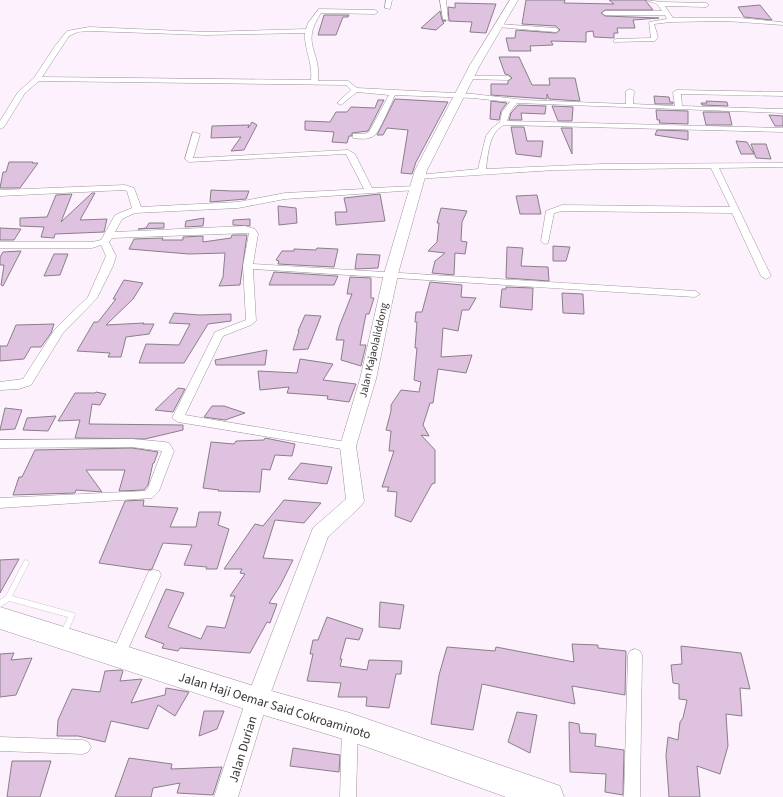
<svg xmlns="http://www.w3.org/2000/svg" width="783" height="797" font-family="'Source Sans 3',sans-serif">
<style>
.building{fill:#dfc2e0;stroke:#897f89}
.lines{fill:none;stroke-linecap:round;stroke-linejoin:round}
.lane-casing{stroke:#9e949e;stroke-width:0.5}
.street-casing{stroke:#9e949e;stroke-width:1}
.secondary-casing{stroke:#9e949e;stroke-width:1}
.highway-casing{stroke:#9e949e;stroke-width:1}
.lane{fill:#fff;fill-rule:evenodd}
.street{fill:#fff;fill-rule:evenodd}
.secondary{fill:#fff;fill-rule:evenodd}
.highway{fill:#fff;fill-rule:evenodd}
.labels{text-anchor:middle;stroke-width:3.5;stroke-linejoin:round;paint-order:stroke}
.street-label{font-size:11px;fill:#3a363a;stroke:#fff}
.near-street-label{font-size:13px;fill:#3a363a;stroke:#fff}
</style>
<rect width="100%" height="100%" fill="#fcf1fc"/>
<path class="building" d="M526 0H565L564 3 614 4 609 0H645L653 10H605L601 13 605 16 659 18 633 20 635 28H617L618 33H614V38L594 37 593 31 586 32V42L551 41 553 45 530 46 531 51H509L506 38H515L516 30 556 33 560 30 556 26 522 24Z
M455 3 496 4 486 33 470 32 472 22 449 21 448 7 455 8Z
M760 5 772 20 744 17 738 7Z
M440 11 442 20 446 21H442L444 23 436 30 421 28Z
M324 15H349L348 17H343L336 35H318Z
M499 57H519L532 85H550L549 78H575L580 101 549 99 547 94V99L491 95V84H508V81L512 78 509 75 505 74Z
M654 96 669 97 670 102H673V104H655Z
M395 99 448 102 416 162 412 174 401 173 408 130 387 128 383 135H377Z
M378 100H384L368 131 352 133V136H349L347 143 332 142 334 132 305 130V121L330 122 336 112H347L351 107 375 108Z
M491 101 507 103 501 111 499 120 490 119Z
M706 101 727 102 728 106 702 105 701 103H707Z
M518 105 546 106 545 114 521 113 522 120H509L511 113Z
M552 106 573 107 572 121H558Z
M656 110 688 111V124L659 123 660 120H657Z
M703 112H729L732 125H706Z
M769 115 783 116V126H775Z
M252 122 257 125 244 150 231 151 241 137 211 138 212 126 249 125 248 128Z
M511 127H524L527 141H543L541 157 516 154Z
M561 128H572V154Z
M657 130 688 131V140L655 135Z
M736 141 747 142 754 154H741Z
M751 144H766L771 159 756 158Z
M9 162H33L32 163H38L20 188H0L3 172H6Z
M211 190 232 191H249L246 199 210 202Z
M92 193H95L80 220 107 219 104 232 55 234 54 238 41 237 44 227 20 226V218L47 217 56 195 72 194 61 222Z
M380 194 385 221 336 225 335 212H347L344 198Z
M537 195 541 214H520L516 196Z
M278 206 296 208 297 223 279 225Z
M441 208 467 211 462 222 461 241 467 242 465 254 455 253 454 275 432 273 435 261 445 253 428 251 437 242 439 223H437Z
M204 218 203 226 185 227 186 221Z
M250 219V226L233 225V220Z
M149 223H164V228L138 229 146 228Z
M0 228 21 229 14 240H0Z
M232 235H247L240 285 219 286 223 277 225 253 189 254 129 249 134 239 163 238 162 240H183V237L203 236V242L231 238Z
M553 246 570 247 566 261H553Z
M507 247 523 248 521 266 548 267 549 281 506 278Z
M317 248 338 249 334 267 278 264 279 261 276 260 282 251H294V249L316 250Z
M21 251 3 286 1 285 4 265H0V257L3 252Z
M54 254H68L60 275 44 276Z
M357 254 380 255 378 268 355 269Z
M274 272 336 276H338L334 285H269Z
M350 277 371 278V298H374L369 314H366L360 345H366L361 366 341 360 344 340H336L339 327 352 294H347Z
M124 280 143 283 133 299 106 325 144 323 143 324H154L149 334 126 337 121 357H108L110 353 77 351 94 322H98L116 299H113Z
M430 282 462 285 461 297 476 298 469 310H462L458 331 443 328 441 357 472 355 466 373 438 369 433 403H430L423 425 429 436 421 435 435 450V483L432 484 411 522 395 516 397 492 387 491 389 487H382L394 451H389L391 431 386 430 391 411V405L401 390 419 392 421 382 414 380 417 348H415L417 322H415L416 312H422Z
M506 287 533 288 532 310 500 307 502 289H506Z
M562 293 583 294 584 314 563 313Z
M174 313 200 315 231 314V321L208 324 184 363H139L146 344 179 345 190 324 169 323Z
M305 315 321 316 308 349 293 350 299 331H298Z
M54 324 51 333 41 347H31L24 359 0 361V346H7L16 325Z
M267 350 265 365H216L215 360Z
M300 359 333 364 323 380 356 384 349 402 327 399 328 396 287 393 289 387 260 390 258 371 297 373Z
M178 388 185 389 173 412 155 410Z
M96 392 106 394 100 405 92 404 89 424 183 425V430L145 439 75 438 80 420 58 421 75 393H95Z
M212 406H224L245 413 225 420 204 417Z
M5 408 22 410 15 429 0 430Z
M56 416 48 431 23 430 27 418Z
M265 438 295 444 292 456 275 455 270 470 262 469 260 492 218 491 219 490 203 488 211 442 234 444 236 441 264 440Z
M132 448 158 452 154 463H153L148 485 144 490 119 491 125 470H86L102 492 76 490 75 493 13 495 19 477H22L35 450Z
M301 463 332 467 327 484 288 479Z
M144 500 143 506 178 508 170 527H196L199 512H221L218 525 229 529 217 569H206L207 567 184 565 192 545 163 543 152 569 148 570 99 563 125 501Z
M284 500 321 503 304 523 275 520 263 558 293 560 280 586 269 603 277 604 270 623 267 622 250 653 180 648 178 651 162 648 164 644 145 637 166 589 184 593 168 627 201 639 207 626 225 628 235 596H230L245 574 240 573 242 569H224L255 524 263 526Z
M19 559 0 593V560Z
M380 602 404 605 400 629 379 627Z
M327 617 363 629 359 640 346 638 340 659H342L340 666 367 670 369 660 402 661 401 674H396L389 708 366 706 367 697H338L341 683 307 681 313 654H310L313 640H318Z
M572 644 598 645V648L626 651 625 695 572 686 575 704 482 684 473 730 431 724 439 675 447 647 495 651 496 647 574 662Z
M681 646 741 653 750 689 740 688 742 716 726 714 728 746 720 774 697 766 700 797H669L666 755 668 737 678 740 680 722 683 718 687 700 679 699V684L673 683 671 665 682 664Z
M14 653 11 660 32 658 16 695 0 697V654Z
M121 670 123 671 120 681 142 679 131 703 165 695 166 688 189 692 175 716 158 705 148 729 111 721 105 742 78 736H57L58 720 72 689 100 692 105 671Z
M204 711H224L217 729 199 736Z
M517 712 537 715 530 753 508 742Z
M569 722 579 724 580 733 596 734 595 746 624 750 623 795 605 792 606 774 570 772Z
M293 748 340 755 339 772 290 766Z
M129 758 172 764 171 769 222 767 213 795 177 793 180 783 153 788 151 797H115Z
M12 761H51L40 797H7Z"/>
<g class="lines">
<g class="lane-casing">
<path id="lane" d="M26 560 28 561 29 563 12 596 74 613 75 615 66 636 64 637 62 636 60 634 68 617 9 601 0 607V600L6 596 24 561Z"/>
</g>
<g class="street-casing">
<path id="street" d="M386 0H392L390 9 385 8Z
M440 0H446L448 20 443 19Z
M646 0 662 2 706 3 709 5 706 7 665 6 673 18H740L781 22 783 23V25L726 21 671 22 654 24 658 37 655 41 614 42V40L616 39 651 38 649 22 667 19 665 15H605L602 13 605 11H662L657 4Z
M319 9 375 10 378 12 375 14 321 13C300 45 321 49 318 81H348L357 88 473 94 525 100 626 104V91L630 89 634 91 633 104 675 106 673 92 677 90 783 92V96L681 94 682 106 783 109V113L517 103 510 112 507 121 783 128V132L504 125C489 132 488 154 486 169L601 164 783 163V167L719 168 771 276 766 279 761 276 732 213 562 211 554 213 548 243 545 244 541 241 546 211 562 205 730 207 711 168 555 170 416 179 415 177 419 175 478 169 486 136 491 129 500 122 502 112 510 102 473 98 395 95C391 104 381 128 375 135 369 140 360 139 353 138V134H365L369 132 389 95 357 92 341 105 337 103 351 90 346 85 39 81 25 93 4 127 0 129V121L18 92 34 78 55 46 67 31 89 27 206 32 306 29 308 23ZM89 31 206 35 305 33C304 50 313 62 311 80L42 77 69 36 78 32Z
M499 24 556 28 559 30 556 32 497 27V25Z
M468 76H508L511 78 508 80 466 79V77Z
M193 132 200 134 193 158 348 150 355 154 372 188 416 186 420 188 416 190 285 199 238 208 135 213 122 219 115 232 245 226 255 229 258 234 253 264 695 291 700 294 695 297 253 269 256 321 251 325 223 336 185 415 352 443 354 446 352 449 348 450 178 422 172 418 215 332 246 320 243 266 249 233 112 238 109 242 116 256 113 266 97 298 63 333 31 385 19 389 0 390V382L23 379 55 329 88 297 106 256 101 245 92 248H0V242H92L101 240 115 215 132 208 127 191 124 190 0 196V190L125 185 134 188 141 207 238 202 285 193 364 189 346 154 189 162 185 159Z
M132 439 165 442 169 443 174 451 159 491 152 498 0 508V498L145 491 148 488 162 451 132 447 0 448V440Z
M154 570 159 571 161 575 125 656 123 660 118 662 113 660 111 656 147 575 149 571Z
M635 649 640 651 642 655 640 797H624L628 655 630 651Z
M350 720 355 722 358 727 356 797H340L342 727 345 722Z
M0 737 83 740 88 742 91 747 88 752 83 754 0 751Z"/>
</g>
<g class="secondary-casing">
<path id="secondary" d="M510 0H518L480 65 427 170 398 274 376 379 356 446 364 501 361 506 328 537 268 700 238 797H214L246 700 311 533 313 528 346 499 340 446 360 379 384 274 415 170 470 65Z"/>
</g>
<g class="highway-casing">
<path id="highway" d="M0 607 257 687 350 713 549 782 560 786 564 797H506L350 741 257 713 0 629Z"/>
</g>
<use href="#lane" class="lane"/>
<use href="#street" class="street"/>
<use href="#secondary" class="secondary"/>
<use href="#highway" class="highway"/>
</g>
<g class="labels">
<g class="street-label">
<text transform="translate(373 350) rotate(-77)" y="4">Jalan Kajaolaliddong</text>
</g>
<g class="near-street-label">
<text transform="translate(275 705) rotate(17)" y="5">Jalan Haji Oemar Said Cokroaminoto</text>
<text transform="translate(242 749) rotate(-73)" y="5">Jalan Durian</text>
</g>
</g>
</svg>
